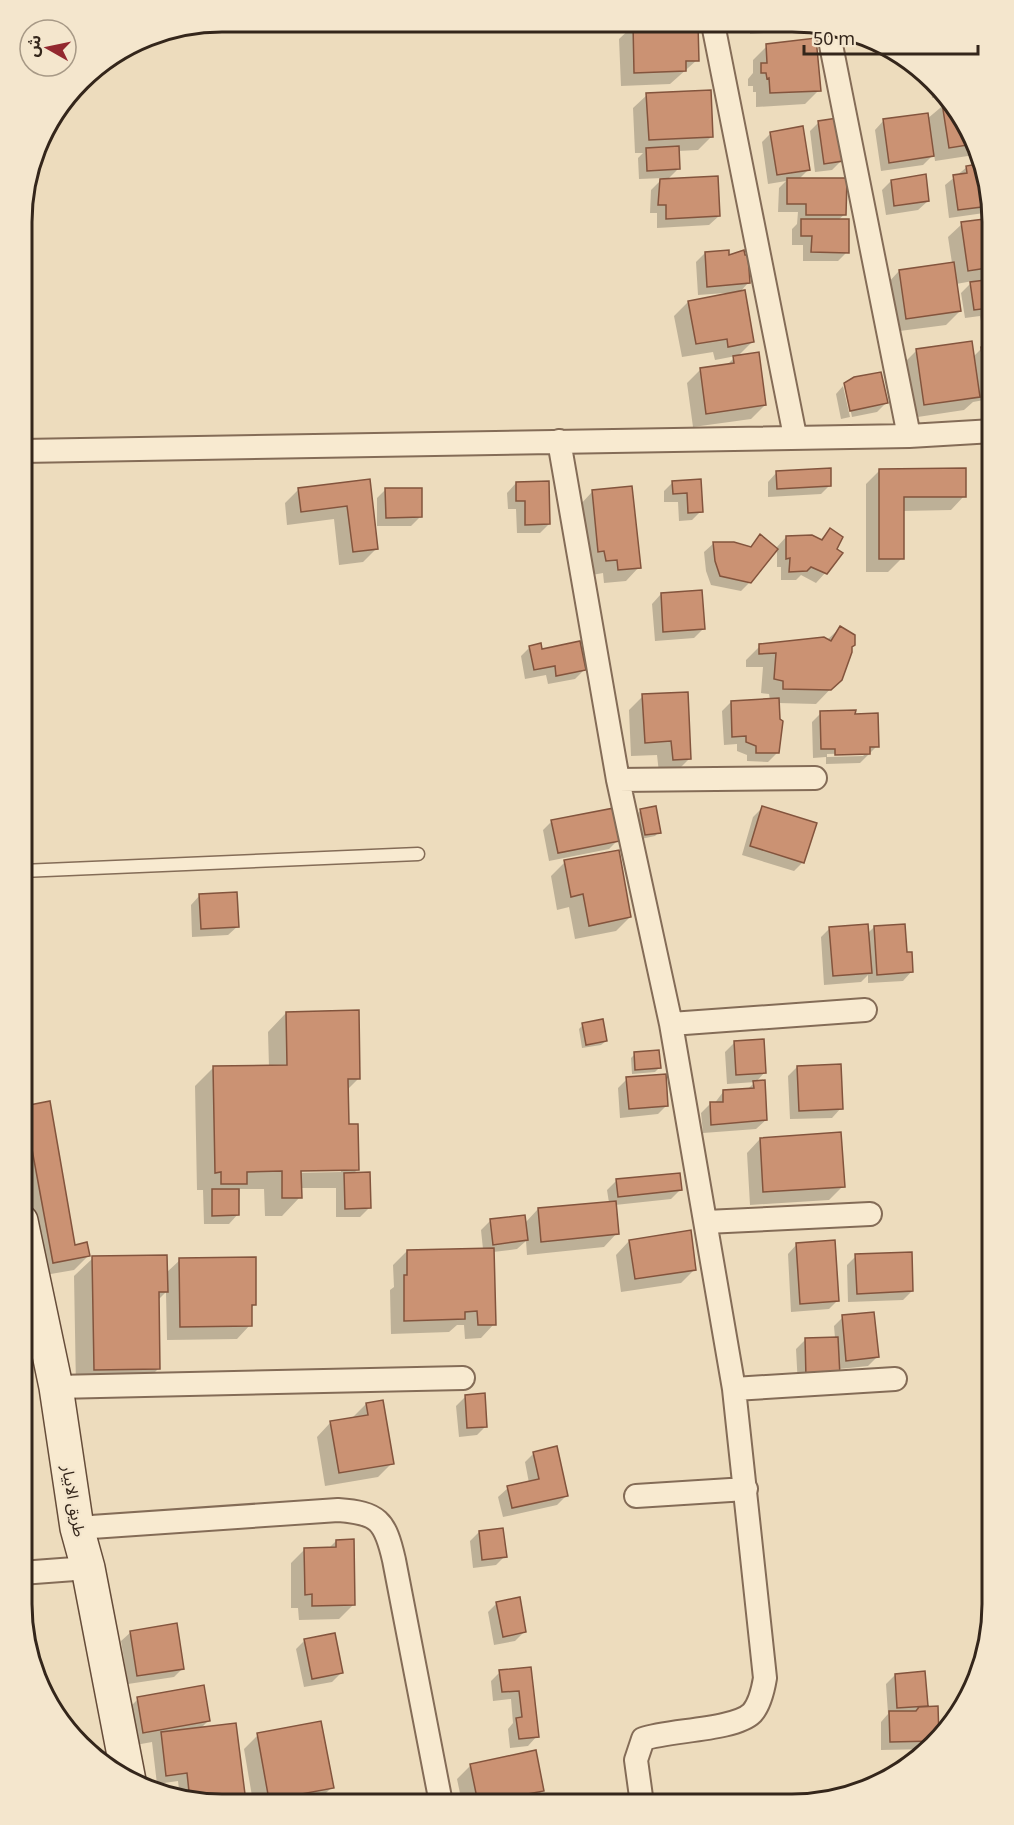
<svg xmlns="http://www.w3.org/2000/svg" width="1014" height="1825" font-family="Georgia,'Noto Sans Arabic',serif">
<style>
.shadow{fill:#0003;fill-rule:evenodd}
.building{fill:#cb9273;stroke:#83543d;stroke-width:1.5}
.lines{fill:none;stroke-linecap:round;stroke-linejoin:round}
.lane-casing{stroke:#846c57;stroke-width:15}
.street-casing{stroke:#846c57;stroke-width:26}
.secondary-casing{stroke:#664d3a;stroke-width:36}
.lane{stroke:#f8ead0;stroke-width:12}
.street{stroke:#f8ead0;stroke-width:22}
.secondary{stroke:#f8ead0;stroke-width:33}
.labels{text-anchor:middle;stroke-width:4.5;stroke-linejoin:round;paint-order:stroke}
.street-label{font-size:16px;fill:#34261b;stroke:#f4e6cd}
.rim{fill:none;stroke:#34261b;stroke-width:3}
</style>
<rect width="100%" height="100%" fill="#eddcbd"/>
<path class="shadow" d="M640 24H697V60L670 84 621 86 619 39 633 26Z
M732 24 794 25 788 31 750 34V26L732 27Z
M767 46 819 90 805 104 756 107V92H753V86H748V79L753 73V60Z
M930 78 942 97 932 98Z
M647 95 712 136 698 150 678 151 679 168 667 180 719 216 709 225 657 228V213H650L651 190 663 178 639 179 638 158 643 153H635L633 108Z
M946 103 981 154 935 161 934 154 923 165 881 171 875 130 884 120 927 119Z
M819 122 841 161 832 170 815 172 810 131Z
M771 133 809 169 799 179 845 214 838 220 847 252 838 261H803V245H792V229L797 224 798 212H778L779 188 786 181 768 184 762 142Z
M984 165 991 212 949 218 945 185 967 167Z
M891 181 928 201 918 210 886 215 882 190Z
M993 219V324L982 326 980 316 965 318 961 293 973 281 956 284 960 311 946 325 892 332 886 285 899 271 952 263 948 237 962 224Z
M705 253 728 257 748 283 739 293 753 341 737 357 765 405 751 419 693 427 687 383 701 369 726 366 736 356 715 360 713 352 682 357 674 316 688 302 725 295V293L698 295 696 262Z
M993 346V418L987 419 984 400 973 402 964 410 911 418 903 364 917 350 973 357 982 348Z
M845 384 886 403 877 412 852 417Z
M843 386 850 417 841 419 836 394Z
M880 470 964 496 951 510 902 511V558L888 572H866V484Z
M777 472 830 485 821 494 768 497V482Z
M368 480 377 548 363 562 339 565 334 519 287 525 285 503 299 489Z
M700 480 701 511 692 520 679 521 678 502H664V491L673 482Z
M516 483 549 524 540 533H517L516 509H508L507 493Z
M386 489 420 517 411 526H377V498Z
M592 492 639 567 626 581 604 583 603 573 592 575 579 506Z
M830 530 825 573 816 583 801 575 796 580H781V567H777V547L786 537 820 540Z
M761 536 750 582 741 591 711 585 706 571 704 552 714 543 750 548Z
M661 594 703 629 694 638 655 641 652 604Z
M840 628V679L816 704 778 703 777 753 768 762 747 761V755L737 751V744L724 745 722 711 731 702 770 700 769 694 761 693 763 667H746V660L760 646 827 640Z
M530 647 541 651 584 670 575 679 548 684 546 675 525 679 521 656Z
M643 696 690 758 676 772 659 773 657 755 631 756 629 710Z
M821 713 854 716 877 746 860 763 826 764V757L813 758 812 722ZM866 753 863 756 827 757V754Z
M762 808 803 862 794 871 742 855 753 817Z
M641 810 659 832 655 836 641 839 637 814Z
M552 821 618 840 609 849 549 861 543 830Z
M565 862 630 917 616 931 575 939 569 907 557 910 551 876Z
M200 895 238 926 228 935 192 937 191 905Z
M874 927 906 954 912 971 903 981 868 983V975L861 982 824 985 821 937 830 928 867 934Z
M286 1013 359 1078 347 1090V1126L358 1169 353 1174 369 1208 360 1217H336V1188H300V1197L282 1216H265L264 1189H240L238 1214 229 1224H204L203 1190H197L195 1086 213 1068 269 1067 268 1032ZM341 1169V1172L294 1173V1170Z
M583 1025 606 1041 601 1045 582 1048 579 1029Z
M735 1042 764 1073 755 1083 766 1120 756 1129 703 1133 701 1113 710 1104H714L723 1092 747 1090 755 1082 727 1084 725 1052Z
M635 1054 659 1068 655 1072 632 1074 631 1058Z
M797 1067 841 1108 832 1118 790 1119 788 1076Z
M627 1079 667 1105 658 1114 620 1118 618 1088Z
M25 1107 74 1246 88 1256 74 1270 39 1276 22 1177V1111Z
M760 1139 843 1186 829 1200 750 1205 747 1153Z
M617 1180 680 1190 671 1199 615 1205 617 1233 604 1247 527 1255 526 1241 517 1249 493 1252 494 1324 481 1338 465 1339 464 1325H457L449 1332 391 1334 390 1290 394 1287 393 1265 407 1251 483 1249 481 1230 490 1221 525 1223 538 1209 609 1203 607 1190Z
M629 1241 695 1269 681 1283 621 1292 616 1255Z
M797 1244 838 1300 829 1309 791 1312 788 1254Z
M856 1256 912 1291 903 1300 848 1302 847 1265Z
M93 1258 166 1273 180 1260 255 1304 250 1309V1325L237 1339 167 1340 166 1292 158 1300 159 1368 141 1386 76 1388 74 1276Z
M843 1317 877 1357 868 1366 839 1369 798 1386 796 1349 805 1340 835 1338 834 1326Z
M466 1396 486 1426 477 1435 459 1437 456 1406Z
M366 1404 392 1463 378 1477 325 1486 317 1437 330 1423 352 1418Z
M534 1453 566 1496 557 1505 503 1517 498 1497 508 1488 529 1483 525 1462Z
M479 1532 505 1556 496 1565 473 1568 470 1541Z
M336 1541 353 1605 339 1619 299 1620 298 1608H291V1563L304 1550 328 1549Z
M497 1603 524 1632 515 1641 494 1645 488 1612Z
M131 1632 183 1668 174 1677 128 1684 121 1641Z
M305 1640 342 1672 332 1682 304 1687 296 1649Z
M530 1669 537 1736 528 1746 510 1748 508 1729 513 1723 511 1699 493 1701 491 1681 500 1672Z
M924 1673 926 1708 937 1739 926 1749 881 1750V1722L888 1714 886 1684 895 1675Z
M138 1699 208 1721 201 1728 235 1724 244 1802H195L180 1798 178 1781 157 1784 152 1742 130 1746 124 1713Z
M258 1735 332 1787 318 1801 253 1802 244 1749Z
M471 1765 542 1791 530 1803H462L457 1779Z"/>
<path class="building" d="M633 24H698L699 61H686V71L634 73Z
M816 38 821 91 770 93 769 78 767 79 766 73H761V63H767L766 44Z
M711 90 713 137 649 140 646 93Z
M945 102 974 144 949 148 942 103Z
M928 113 934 156 889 163 883 119Z
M837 118 843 161 824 164 818 121Z
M803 126 810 170 777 175 770 132Z
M679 146 680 169 647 171 646 148Z
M983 163 990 206 958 210 953 175 967 173 966 166Z
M926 174 929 201 894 206 891 180Z
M718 176 720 216 666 219V205H658L660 179Z
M787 178H847L846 215H806V204H787Z
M992 218 993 267 968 271 961 222Z
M801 219H849V253L811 252 812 236H801Z
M729 250V255L744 250 745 255H748L750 283 707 287 705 252Z
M954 262 961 311 906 319 899 270Z
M993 279V317L990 318 989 308 974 310 970 282Z
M745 290 754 342 728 347 727 339 696 344 688 301Z
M972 341 980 397 924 405 916 349Z
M993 345V388L987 389 981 347Z
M759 352 766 405 706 414 700 368 734 363 733 356Z
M881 372 888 403 850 411 844 383 854 377Z
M831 468V486L777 489 776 471Z
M966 468V497H904V559H879V469Z
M370 479 378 549 353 552 347 506 301 512 298 488Z
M701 479 703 512 688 513 687 493 673 494 672 481Z
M549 481 550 524 525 525V501H516V482Z
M632 486 641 568 618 570 617 560 606 561 604 551 598 552 592 490Z
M385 488H422V517L386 518Z
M830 528 843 537 837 549 843 553 827 574 811 567 807 571 789 572 790 558 786 559V536L812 535 822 540Z
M760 534 778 549 751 583 720 576 715 561 713 542H734L751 547Z
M702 590 705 629 663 632 661 593Z
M840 626 855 635V645L852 647V652L842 680 831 690 783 689V681L774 679 776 653 759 654V644L824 637 831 641Z
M580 641 586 670 556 676 555 666 534 670 529 646 541 643 542 649Z
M688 692 691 759 673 760 671 741 645 743 642 694Z
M779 698 780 719 783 721 779 753H756V746L746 742V736L732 737 731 701Z
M856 710 855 714 878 713 879 747H870V754L835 755V749H821L820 711Z
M656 806 661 833 645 835 640 809Z
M762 806 817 823 804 863 750 846Z
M614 808 620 841 558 853 551 820Z
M619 850 631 917 589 926 583 894 571 897 564 860Z
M237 892 239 927 201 929 199 894Z
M868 924 872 973 833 976 829 927Z
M905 924 907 952H912L913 972 877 975 874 926Z
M359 1010 360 1079H348L349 1124H358L359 1170 301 1171 302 1198H282V1171L247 1172V1184H221V1172L215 1173 213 1066 287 1065 286 1012Z
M603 1019 607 1041 586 1045 582 1023Z
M764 1039 766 1073 736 1075 734 1041Z
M659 1050 661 1068 635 1070 634 1052Z
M841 1064 843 1109 799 1111 797 1066Z
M666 1074 668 1106 629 1109 626 1077Z
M765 1080 767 1120 711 1125 710 1102H723V1090L754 1088 753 1081Z
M50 1101 75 1245 87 1242 90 1256 53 1263 24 1106Z
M841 1132 845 1187 763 1192 760 1138Z
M370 1172 371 1208 345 1209 344 1173Z
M680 1173 682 1190 618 1197 616 1179Z
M212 1189H239V1215L212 1216Z
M616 1201 619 1234 541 1242 538 1208Z
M525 1215 528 1240 493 1245 490 1219Z
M691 1230 696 1270 635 1279 629 1240Z
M835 1240 839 1301 800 1304 796 1243Z
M494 1248 496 1325H478L477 1311 465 1312V1319L404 1321V1275H407V1250Z
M912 1252 913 1291 857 1294 855 1254Z
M167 1255 168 1292H159L160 1369 94 1370 92 1256Z
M256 1257V1305H252V1326L180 1327 179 1258Z
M874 1312 879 1357 846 1361 842 1315Z
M838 1337 840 1376 806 1378 805 1338Z
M485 1393 487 1427 467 1428 465 1395Z
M383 1400 394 1464 339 1473 330 1421 368 1415 366 1403Z
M557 1446 568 1496 512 1508 507 1486 539 1479 533 1452Z
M503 1528 507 1557 482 1560 479 1531Z
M354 1539 355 1605 312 1606V1594L305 1595 304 1548 336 1547V1540Z
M520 1597 526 1632 503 1637 496 1602Z
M177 1623 184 1669 137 1676 130 1631Z
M335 1633 343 1673 312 1679 304 1639Z
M531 1667 539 1737 519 1739 516 1718 522 1717 519 1691 502 1692 499 1670Z
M925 1671 928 1706 897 1708 895 1674Z
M204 1685 210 1721 143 1733 137 1697Z
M938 1706 939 1738 935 1741 890 1742 889 1711H916L919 1707Z
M321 1721 334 1788 269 1800 257 1733Z
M236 1723 246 1802 190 1801 187 1773 166 1776 161 1732Z
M536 1750 544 1791 478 1803 470 1764Z"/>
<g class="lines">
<g class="lane-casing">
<path id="lane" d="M22 871 418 854
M99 1761 122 1757"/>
</g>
<g class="street-casing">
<path id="street" d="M713 24 795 436
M827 25 909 436
M559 441 618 780 671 1024 734 1389 765 1678C763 1690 760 1704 752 1713 735 1730 669 1730 643 1739L636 1760 642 1804
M22 451 909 436 993 431
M618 780 815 778
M671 1024 865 1010
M706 1222 870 1214
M56 1387 463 1378
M734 1389 895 1379
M636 1496 746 1489
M77 1528 338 1510C378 1513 385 1520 394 1560L441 1803
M21 1573 88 1568"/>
</g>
<g class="secondary-casing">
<path id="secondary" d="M21 1221 56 1387 77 1528 88 1568 129 1781"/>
</g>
<use href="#lane" class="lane"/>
<use href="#street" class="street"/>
<use href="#secondary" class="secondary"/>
</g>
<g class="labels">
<g class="street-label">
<text transform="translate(74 1501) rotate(80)" y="6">طريق الابيار</text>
</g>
</g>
<path d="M0 0H1014V1825H0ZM222 32H792A190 190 0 0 1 982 222V1604A190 190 0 0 1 792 1794H222A190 190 0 0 1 32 1604V222A190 190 0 0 1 222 32Z" fill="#f4e6cd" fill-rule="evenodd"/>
<path class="rim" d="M222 32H792A190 190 0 0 1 982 222V1604A190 190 0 0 1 792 1794H222A190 190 0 0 1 32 1604V222A190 190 0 0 1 222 32Z"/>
<g transform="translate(48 48) rotate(279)"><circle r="28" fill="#f4e6cd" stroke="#a79986" stroke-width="1.5"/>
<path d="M0-4.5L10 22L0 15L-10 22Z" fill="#93282f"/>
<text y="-9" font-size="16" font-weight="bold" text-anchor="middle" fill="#34261b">ش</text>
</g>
<path d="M804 45v9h174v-9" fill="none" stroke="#34261b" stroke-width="3"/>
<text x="813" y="45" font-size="18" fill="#34261b" stroke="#f4e6cd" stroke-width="4.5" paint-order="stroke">50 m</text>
</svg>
